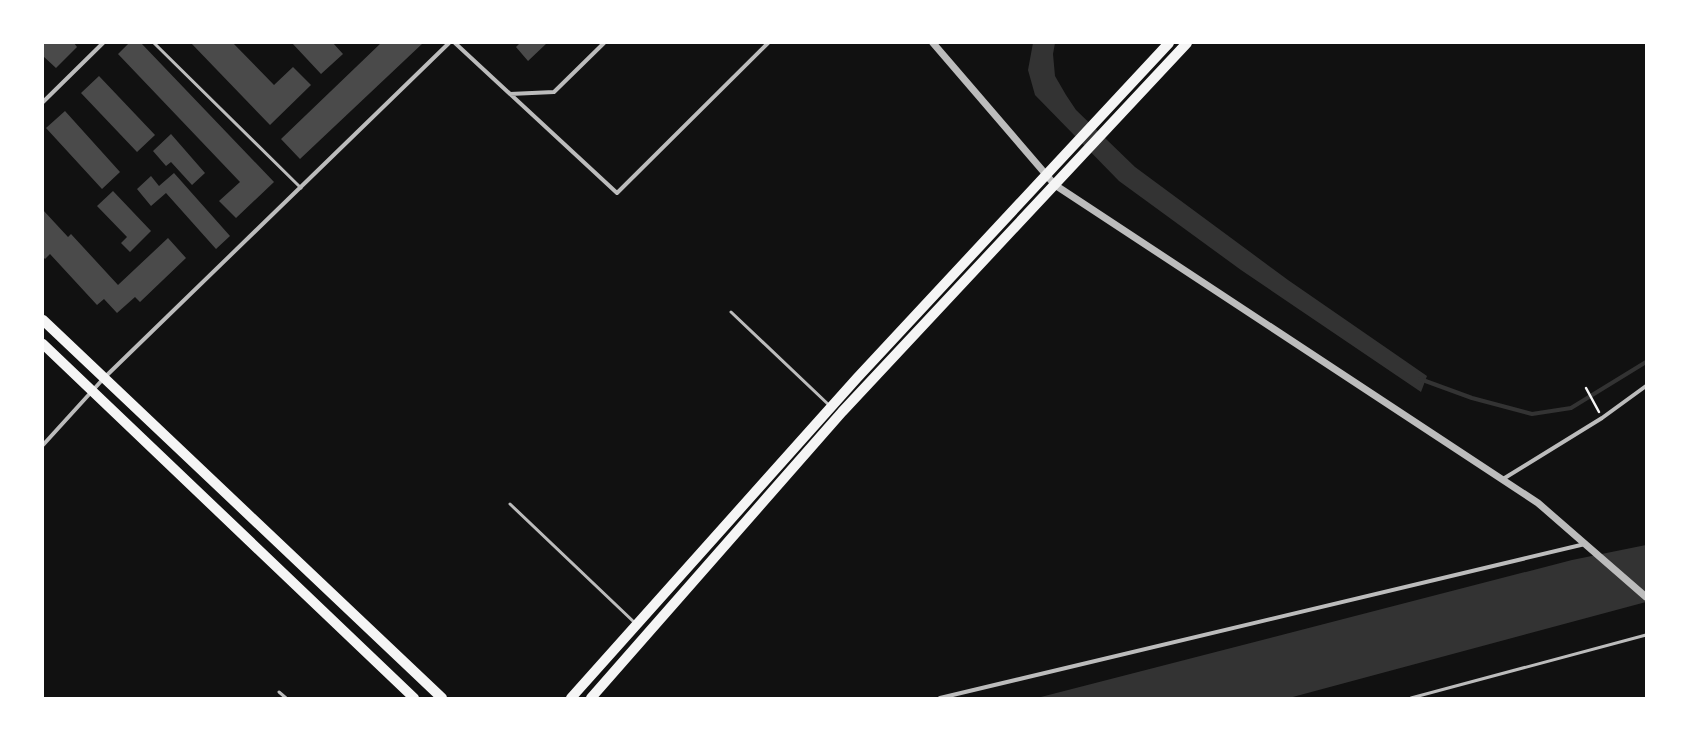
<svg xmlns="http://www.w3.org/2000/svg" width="1689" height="741" font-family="'Sofia Sans Condensed',sans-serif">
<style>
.water{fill:#333}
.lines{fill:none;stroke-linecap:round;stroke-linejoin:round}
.stream{stroke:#333;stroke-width:4}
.building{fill:#4a4a4a}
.path{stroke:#f5f5f5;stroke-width:2.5}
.service{stroke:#bcbcbc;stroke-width:3}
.minor{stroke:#bcbcbc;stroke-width:4}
.tertiary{stroke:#bcbcbc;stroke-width:7}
.primary{stroke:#f5f5f5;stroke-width:10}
</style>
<rect width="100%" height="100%" fill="#111"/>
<path class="water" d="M1033 43H1055L1053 54 1055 76 1066 95 1076 110 1135 167 1288 280 1427 376 1421 392 1241 270 1119 181 1035 95 1028 70Z
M1646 545V602L1289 698H1037L1572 560Z"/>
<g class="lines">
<path class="stream" d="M1420 379 1472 398 1532 414 1571 408 1646 362"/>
</g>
<path class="building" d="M43 43H74L77 47 56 68 43 56Z
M129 43H141L274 182 236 218 219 201 240 182 118 54Z
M191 43H233L274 85 293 67 311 85 270 125Z
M292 43H333L343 54 321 74Z
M381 43H423L300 159 281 139Z
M520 43H547L528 61 516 47Z
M99 76 155 135 137 152 81 93Z
M65 111 120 172 102 189 46 128Z
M171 134 205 173 192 185 171 162 166 166 153 151Z
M174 173 230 236 216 249 166 193 151 206 137 189 151 176 159 186Z
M113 191 151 231 130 252 121 243 127 237 97 206Z
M43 210 68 237 71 234 118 285 168 238 186 258 140 302 135 297 117 313 104 299 97 305 50 254 45 259 43 257Z"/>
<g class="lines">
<path class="path" d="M1586 388 1599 412"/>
<path class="service" d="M154 43 301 188
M731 312 830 406
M510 504 635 623
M279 692 286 698
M1411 698 1646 635"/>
<path class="minor" d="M455 43 617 193 768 43
M510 94 554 92 604 43
M43 102 103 43
M43 445 104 378 449 43
M1503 479 1602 418 1646 386
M940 698 1585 544"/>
<path class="tertiary" d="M933 43 1055 185 1538 503 1646 597"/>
<path class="primary" d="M43 320 442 698
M43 344 414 698
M571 698 857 378 1169 43
M591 698 842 412 1187 43"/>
</g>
<rect width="1689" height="741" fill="none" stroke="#ffffff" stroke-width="88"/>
</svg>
